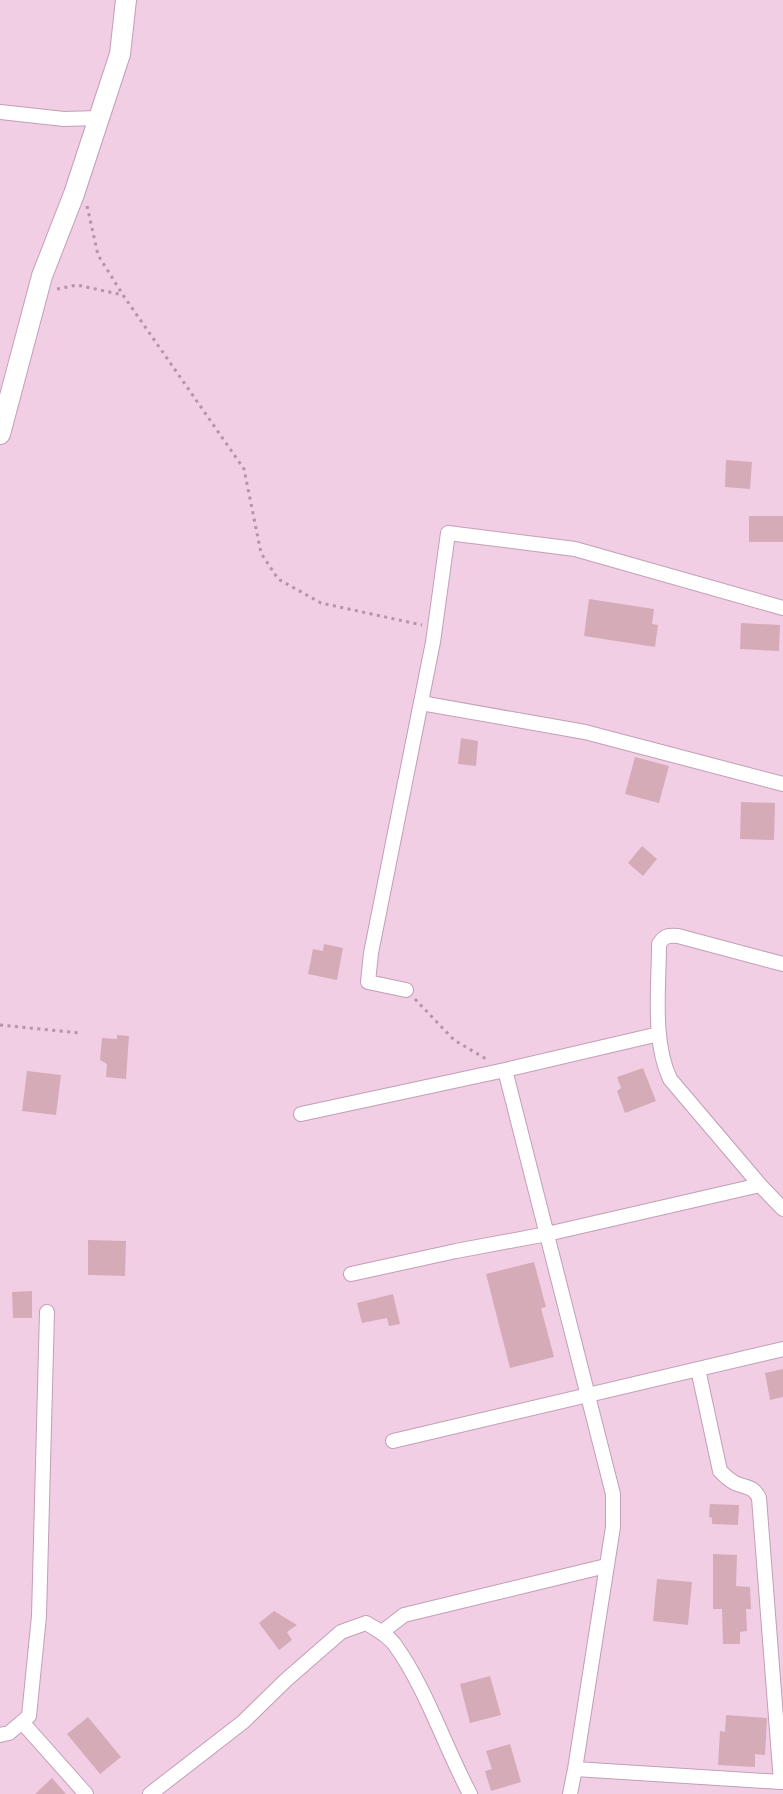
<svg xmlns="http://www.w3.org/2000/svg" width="783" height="1794" font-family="'Roboto Condensed',sans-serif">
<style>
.building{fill:#d5abb7}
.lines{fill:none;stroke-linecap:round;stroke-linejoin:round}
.street-casing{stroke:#c29fb6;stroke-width:16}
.secondary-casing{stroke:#c29fb6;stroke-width:22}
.path{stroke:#b295a8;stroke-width:3;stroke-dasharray:3 4.5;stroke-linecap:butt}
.street{stroke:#fff;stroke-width:14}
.secondary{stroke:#fff;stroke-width:20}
</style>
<rect width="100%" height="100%" fill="#f2cee5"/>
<path class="building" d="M726 460 752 462 750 489 725 487Z
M749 516H783V542H749Z
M589 599 654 609 652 624 658 625 655 647 584 636Z
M741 623 780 625 779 651 740 649Z
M461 738 478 741 476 766 458 764Z
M635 757 669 766 659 803 625 794Z
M741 802 775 803 774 840 740 839Z
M642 846 657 859 643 876 628 863Z
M324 944 343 948 337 980 308 974 313 949 323 951Z
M117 1035 129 1036 126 1079 106 1077 107 1064 100 1060 102 1038 117 1039Z
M643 1068 656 1101 625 1113 617 1091 621 1088 617 1077Z
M27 1071 61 1075 56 1115 22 1111Z
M88 1240 126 1241 125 1276 88 1275Z
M534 1262 546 1307 541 1308 554 1357 510 1368 486 1274Z
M32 1291V1318H13L12 1292Z
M393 1294 400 1324 389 1326 387 1318 362 1323 357 1303Z
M783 1369V1397L770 1400 765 1373Z
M710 1504 739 1505 738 1525 712 1524V1518L709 1517Z
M713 1554 737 1555 736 1586 750 1587 751 1609H746L747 1631 740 1632V1644H723L722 1609H713Z
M657 1579 692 1582 688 1625 653 1621Z
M274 1611 297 1625 287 1632 292 1640 279 1650 259 1623Z
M490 1676 501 1715 470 1723 460 1684Z
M726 1715 767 1718 765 1755 755 1754V1767L718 1765 720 1731 725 1732Z
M88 1717 121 1757 100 1774 67 1734Z
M510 1744 521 1782 491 1791 485 1771 492 1769 486 1751Z
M52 1778 66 1794H35Z"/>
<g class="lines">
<g class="street-casing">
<path id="street" d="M0 112 64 119 99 118
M421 703 585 732 783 784
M783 964 678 936C668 935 664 936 659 944 659 986 652 1041 670 1079L760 1185 783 1209
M406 990 368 982 371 953 433 642 448 533 575 549 783 608
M301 1114 505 1070
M351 1274 456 1251 547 1234 760 1185
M393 1441 783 1349
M382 1632 404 1615 606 1566
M22 1722 86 1794
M0 1735 9 1733 29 1716 39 1616 47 1312
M575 1769 781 1782 759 1498C754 1486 746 1488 735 1483 729 1480 725 1476 720 1471L698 1369
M150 1794 243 1722 286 1680 341 1632 366 1623C376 1629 388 1635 395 1645 426 1688 445 1747 470 1794
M570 1794 575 1769 613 1527V1494L505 1070 659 1034"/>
</g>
<g class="secondary-casing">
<path id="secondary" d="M0 434 42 276 74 194 120 54 126 0"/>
</g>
<path class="path" d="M87 206 98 255 123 295 244 469 261 553 278 579 321 603 422 625
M57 289 77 285 123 295
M415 999 454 1040 488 1060
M0 1025 79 1033"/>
<use href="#street" class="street"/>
<use href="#secondary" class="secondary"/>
</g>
</svg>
